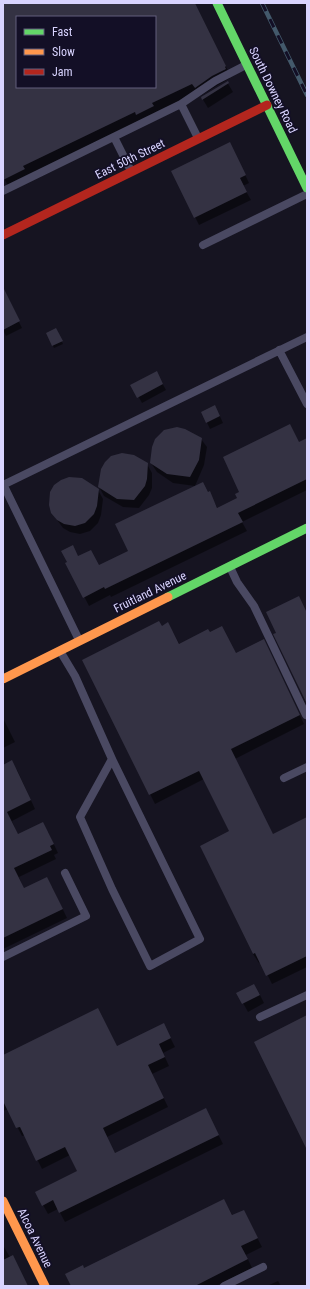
<svg xmlns="http://www.w3.org/2000/svg" width="310" height="1289" font-family="'Roboto Condensed',sans-serif">
<style>
.shadow{fill:#0007;fill-rule:evenodd}
.building{fill:#343243;fill-rule:evenodd}
.lines{fill:none;stroke-linecap:round;stroke-linejoin:round}
.lane{stroke:#4a4962;stroke-width:8}
.fast{stroke:#63d668;stroke-width:9}
.slow{stroke:#ff974d;stroke-width:9}
.jam{stroke:#b3261e;stroke-width:9}
.rail-casing{stroke:#43596b;stroke-width:4.5}
.rail{stroke:#130f26;stroke-width:3;stroke-dasharray:9;stroke-linecap:butt}
.labels{text-anchor:middle;stroke-width:3.5;stroke-linejoin:round;paint-order:stroke}
.street-label{font-size:12px;fill:#d9d4ff;stroke:#130f26}
</style>
<rect width="100%" height="100%" fill="#161421"/>
<path class="shadow" d="M3 3H195L230 75 229 76 230 78 200 96 197 92 156 112 158 115 9 188 3 176ZM17 17H155V87H17Z
M227 82 233 92 208 108 202 98Z
M234 151 249 183 243 186 251 200 199 225 172 171Z
M3 290 22 328 6 336 3 330Z
M56 329 63 344 54 348 47 334Z
M156 372 166 390 142 403 132 385Z
M202 412H218L223 423 210 429Z
M201 439 207 447 204 465 195 486 173 483 157 472 151 463Z
M307 439V490L242 522 247 531 111 597 110 595 89 606 67 563 78 557 99 566 129 552 209 493 218 509 238 498 299 443Z
M147 464 152 473V488L149 495 139 508 123 507 104 496 99 487Z
M98 490 103 499 101 515 98 523 90 531 80 534 70 532 63 528 52 513Z
M161 627 173 632 180 645 236 654 268 649 304 724 235 759 273 835 307 818V967L272 984 261 962 259 963 253 954 201 847 230 832 204 779 155 804 83 660Z
M3 718 15 742 3 748Z
M3 766 17 770 35 809 12 821 18 835 48 832 58 853 54 855 56 859 19 877 24 889 52 887 67 918 3 949Z
M259 993 264 1003 248 1012 243 1003Z
M168 1033 175 1047 163 1053 169 1066 152 1074 168 1107 107 1137 115 1154 210 1118 223 1144 65 1222 58 1209 48 1214 43 1205 78 1172 70 1155 42 1169 25 1135 22 1136 8 1109 3 1111V1056L117 1047Z
M224 1200 233 1216 248 1220 262 1247 246 1255 252 1268 216 1286H72L84 1269Z
M3 1247H4L27 1286H3Z
M278 1281 281 1286H267Z"/>
<path class="building" d="M3 3H195L226 66 225 67 226 69 212 76 195 88 192 84 152 103 154 106 136 115 135 112 23 166 25 169 3 180ZM17 17H155V87H17Z
M228 81 229 83 202 100 201 97Z
M230 142 246 175 240 178 247 192 194 218 171 171Z
M3 287 20 321 3 330Z
M56 328 63 341 52 346 46 333Z
M157 371 163 384 137 398 130 385Z
M215 405 220 416 206 423 201 412Z
M290 424 299 442 307 438V479L238 513 243 522 105 589 104 587 83 598 65 563 67 562 61 551 73 545 78 556 91 550 99 565 128 551 115 524 203 482 208 492 210 491 217 508 237 498 235 494 239 492 223 457Z
M177 427 185 429 202 438 199 460 190 477 167 474 150 463 152 447 155 439 164 430Z
M122 453 134 455 148 463 147 479 145 486 134 500 117 499 98 487 101 469 105 462 111 456Z
M69 477 82 478 99 489 97 506 94 514 85 523 75 526 64 524 57 520 51 513 49 505 50 492 54 485 61 480Z
M299 596 307 613V704L273 634 276 633 266 612Z
M159 621 162 626 168 622 179 644 208 629 210 632 222 626 236 653 264 639 300 715 231 749 273 834 307 817V956L266 976 255 953 253 954 200 846 229 831 199 771 149 795 82 660Z
M12 760 31 800 7 812 18 834 43 822 54 844 50 846 52 850 14 868 24 888 47 877 63 909 3 938V765Z
M254 984 260 995 242 1004 236 993Z
M98 1008 117 1046 164 1023 171 1038 159 1044 165 1057 148 1065 164 1098 103 1128 115 1153 206 1108 219 1135 59 1213 53 1200 42 1206 35 1192 77 1171 65 1147 36 1161 20 1127 16 1128 3 1101V1055Z
M307 1015V1150L254 1042Z
M224 1199 232 1215 244 1210 258 1238 241 1246 248 1259 195 1286H71L65 1274 83 1265 84 1268Z
M13 1255 28 1286H3V1260Z"/>
<g class="lines">
<path class="lane" d="M181 104 198 138
M114 137 131 171
M3 191 181 104 215 81 246 65
M203 245 307 194
M279 350 307 404
M3 484 79 640
M3 485 307 337
M230 567 237 582 254 606 306 715
M60 651 75 676 112 759 200 939 150 966 112 889 80 817 112 759
M284 778 307 767
M3 957 86 916 65 873
M260 1017 307 995
M224 1286 263 1267"/>
<path class="fast" d="M217 3 307 188
M168 597 307 528"/>
<path class="slow" d="M3 679 168 597
M3 1201 45 1286"/>
<path class="jam" d="M3 235 267 105"/>
<g class="rail-casing">
<path id="rail" d="M262 3 307 95"/>
</g>
<use href="#rail" class="rail"/>
</g>
<g class="labels">
<g class="street-label">
<text transform="translate(273 90) rotate(64)" y="4">South Downey Road</text>
<text transform="translate(130 159) rotate(-26)" y="4">East 50th Street</text>
<text transform="translate(150 592) rotate(-26)" y="4">Fruitland Avenue</text>
<text transform="translate(35 1238) rotate(64)" y="4">Alcoa Avenue</text>
</g>
</g>
<rect width="310" height="1289" fill="none" stroke="#d9d4ff" stroke-width="8"/>
<rect x="16" y="16" width="140" height="72" fill="#130f26" stroke="#625e7d"/>
<rect x="24" y="29" width="20" height="6" fill="#63d668" stroke="#625e7d"/>
<text x="52" y="36" font-size="12" fill="#d9d4ff">Fast</text>
<rect x="24" y="49" width="20" height="6" fill="#ff974d" stroke="#625e7d"/>
<text x="52" y="56" font-size="12" fill="#d9d4ff">Slow</text>
<rect x="24" y="69" width="20" height="6" fill="#b3261e" stroke="#625e7d"/>
<text x="52" y="76" font-size="12" fill="#d9d4ff">Jam</text>
</svg>
